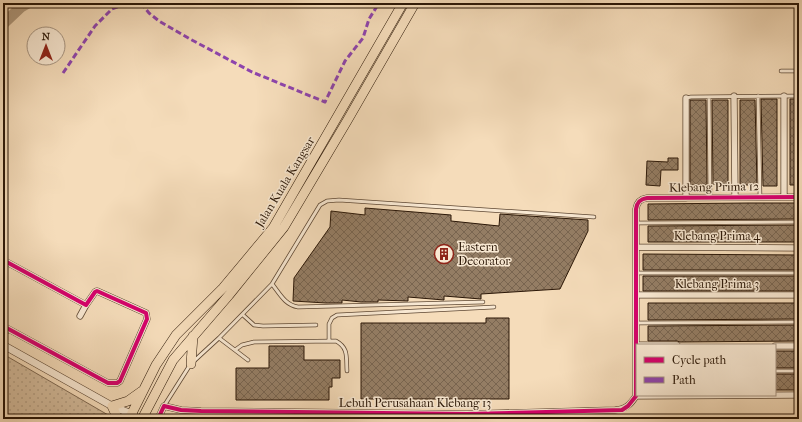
<svg xmlns="http://www.w3.org/2000/svg" width="802" height="422" font-family="'IM FELL French Canon',serif">
<style>
.grass{fill:url(#grass-dots);stroke:#7f6952}
.lines{fill:none;stroke-linecap:round;stroke-linejoin:round}
.river{stroke:#b0997d;stroke-width:11}
.building{fill:url(#building-cross-hatch);stroke:#2b1707}
.service-casing{stroke:#5e4834;stroke-width:4.5}
.minor-casing{stroke:#5e4834;stroke-width:7}
.tertiary-casing{stroke:#5e4834;stroke-width:8}
.trunk-casing{stroke:#2b1707;stroke-width:10}
.service{stroke:#f8e8d2;stroke-width:3}
.minor{stroke:#f8e8d2;stroke-width:5.5}
.tertiary{stroke:#f8e8d2;stroke-width:7}
.trunk{stroke:#f5dcba;stroke-width:9}
.quiet{stroke:#8e44ad;stroke-width:3;stroke-dasharray:6 3;stroke-linecap:butt}
.cycleway-casing{stroke:#f8e8d2;stroke-width:6}
.cycleway{stroke:#d6006c;stroke-width:4}
.labels{text-anchor:middle;stroke-width:3;stroke-linejoin:round;paint-order:stroke}
.street-label{font-size:12px;fill:#2b1707;stroke:#f8e8d2}
.poi-label{font-size:12px;fill:#2b1707;stroke:#f8e8d2;text-anchor:start}
</style>
<defs>
<pattern id="grass-dots" width="8" height="8" patternUnits="userSpaceOnUse"><rect width="8" height="8" fill="#d3bb9c"/><path d="M2 2h.1M6 6h.1" fill="none" stroke="#b5a085" stroke-width="1.8" stroke-linecap="round"/></pattern>
<pattern id="building-cross-hatch" width="8" height="8" patternUnits="userSpaceOnUse"><rect width="8" height="8" fill="#947d64"/><path d="M0 0l8 8M0 8l8-8" fill="none" stroke="#796550"/></pattern>
</defs>
<rect width="100%" height="100%" fill="#f5dcba"/>
<filter id="stains"><feTurbulence type="fractalNoise" baseFrequency=".005" numOctaves="4"/><feColorMatrix values="0 0 0 0 .2 0 0 0 0 .09 0 0 0 0 .02 0 0 0 .5 -.17"/></filter>
<radialGradient id="worn" r=".72"><stop offset=".6" stop-color="#630" stop-opacity="0"/><stop offset="1" stop-color="#630" stop-opacity=".3"/></radialGradient>
<path class="grass" d="M3 354 115 419H3Z"/>
<g class="lines">
<path class="river" d="M3 24 21 7 28 3"/>
</g>
<path class="building" d="M761 99H777V186H763Z
M790 99H799V185H790Z
M690 100H706L707 185H690Z
M712 100H728V184H713Z
M740 100H755L757 185H740Z
M668 158H678V170H661L660 186 646 185 647 161 668 162Z
M748 203H799V219L648 220V204Z
M365 208 451 215V221L499 226 500 214 588 220V231L560 289 481 294V299L444 296V300L408 297V301L378 300V302H361L342 300V303H326L293 301 294 278 330 227 331 211 365 215Z
M799 225V242H648V226Z
M643 254 799 255V270H643Z
M643 276H799V291H643Z
M648 303H799V319L648 320Z
M486 318H509V399H361V323H486Z
M799 325V341L680 342 677 341H648V326Z
M269 346H304V360H340V378H332V387H329V400H236V368H269Z
M775 351H799V368H775Z
M775 374H799V390H775Z"/>
<g class="lines">
<g class="service-casing">
<path id="service" d="M781 71H799
M758 96 760 197
M709 97 710 197
M686 98 691 97 799 96
M636 223 799 222
M636 273H799
M272 284C280 294 285 305 298 307L483 302
M243 315 254 325 263 326 316 325
M636 323 799 322
M219 338 248 360
M329 341V324L332 318 337 315 494 307
M235 350 242 345 254 342 336 341C349 348 346 358 347 371
M194 361 219 338 272 284 320 205 327 201 339 200 594 217
M775 371H799
M164 406 190 365"/>
</g>
<g class="minor-casing">
<path id="minor" d="M734 96 735 197
M784 96V197
M686 198V98
M636 247 799 248
M3 260 86 305 95 292 97 291 146 313 147 319 120 381 117 383H108L3 326
M636 295H799
M80 316 86 305
M3 336 7 329
M636 345H677
M775 346H799
M636 396V209C637 202 640 199 647 198L799 197
M636 396 799 395
M158 419 164 406 181 410 201 411 467 414 615 410C626 409 630 405 636 396"/>
</g>
<g class="tertiary-casing">
<path id="tertiary" d="M3 345 112 406 134 415"/>
</g>
<g class="trunk-casing">
<path id="trunk" d="M191 364 193 336
M118 419 112 406 128 401 142 391
M129 419 156 365 176 335 223 288 273 228 403 3
M142 419 173 360 229 295 284 227 347 121 415 3"/>
</g>
<use href="#service" class="service"/>
<use href="#minor" class="minor"/>
<use href="#tertiary" class="tertiary"/>
<use href="#trunk" class="trunk"/>
<path class="quiet" d="M141 3 149 13 159 21 190 39 252 72 325 102 345 61 363 38 369 19 379 3
M63 73 95 26 112 9 127 3"/>
<g class="cycleway-casing">
<path id="cycleway" d="M3 260 86 305 95 292 97 291 146 313 147 319 120 381 117 383H108L3 326
M158 419 164 406 181 410 201 411 467 414 622 410 628 406 636 396V209C637 202 640 199 647 198L799 197"/>
</g>
<use href="#cycleway" class="cycleway"/>
</g>
<defs>
<g id="building-ring" transform="scale(1)"><circle r="9.5" fill="#f8e8d2" stroke="#8f2418" stroke-width="1.5"/><path d="M-4-6H4V6H1V3H-1V6H-4ZM-2.5-4.3h1.7v1.8h-1.7ZM.8-4.3h1.7v1.8H.8ZM-2.5-1h1.7V.8h-1.7ZM.8-1h1.7V.8H.8Z" fill="#8f2418"/></g>
</defs>
<g fill-rule="evenodd">
<use href="#building-ring" x="444" y="254"/>
</g>
<g class="labels">
<g class="street-label">
<text transform="translate(285 182) rotate(-59)" y="4">Jalan Kuala Kangsar</text>
<text transform="translate(714 187) rotate(-1)" y="4">Klebang Prima 12</text>
<text x="717" y="240">Klebang Prima 4</text>
<text x="717" y="288">Klebang Prima 3</text>
<text x="415" y="407">Lebuh Perusahaan Klebang 13</text>
</g>
<g class="poi-label">
<text x="458" y="251">Eastern<tspan x="458" dy="14">Decorator</tspan></text>
</g>
</g>
<rect width="802" height="422" fill="none" stroke="#f5dcba" stroke-width="16"/>
<rect x="4" y="4" width="794" height="414" fill="none" stroke="#2b1707" stroke-width="2"/>
<rect x="8" y="8" width="786" height="406" fill="none" stroke="#2b1707"/>
<rect x="636" y="344" width="140" height="52" fill="#f8e8d2" stroke="#a69481"/>
<rect x="644" y="357" width="20" height="6" fill="#d6006c" stroke="#a69481"/>
<text x="672" y="364" font-size="12" fill="#2b1707">Cycle path</text>
<rect x="644" y="377" width="20" height="6" fill="#8e44ad" stroke="#a69481"/>
<text x="672" y="384" font-size="12" fill="#2b1707">Path</text>
<g transform="translate(46 46)"><circle r="19" fill="#f8e8d2" stroke="#a69481"/>
<path d="M0-3L7 15L0 10L-7 15Z" fill="#8f2418"/>
<text y="-6" font-size="11" font-weight="bold" text-anchor="middle" fill="#2b1707">N</text>
</g>
<rect width="100%" height="100%" filter="url(#stains)"/>
<rect width="100%" height="100%" fill="url(#worn)"/>
</svg>
